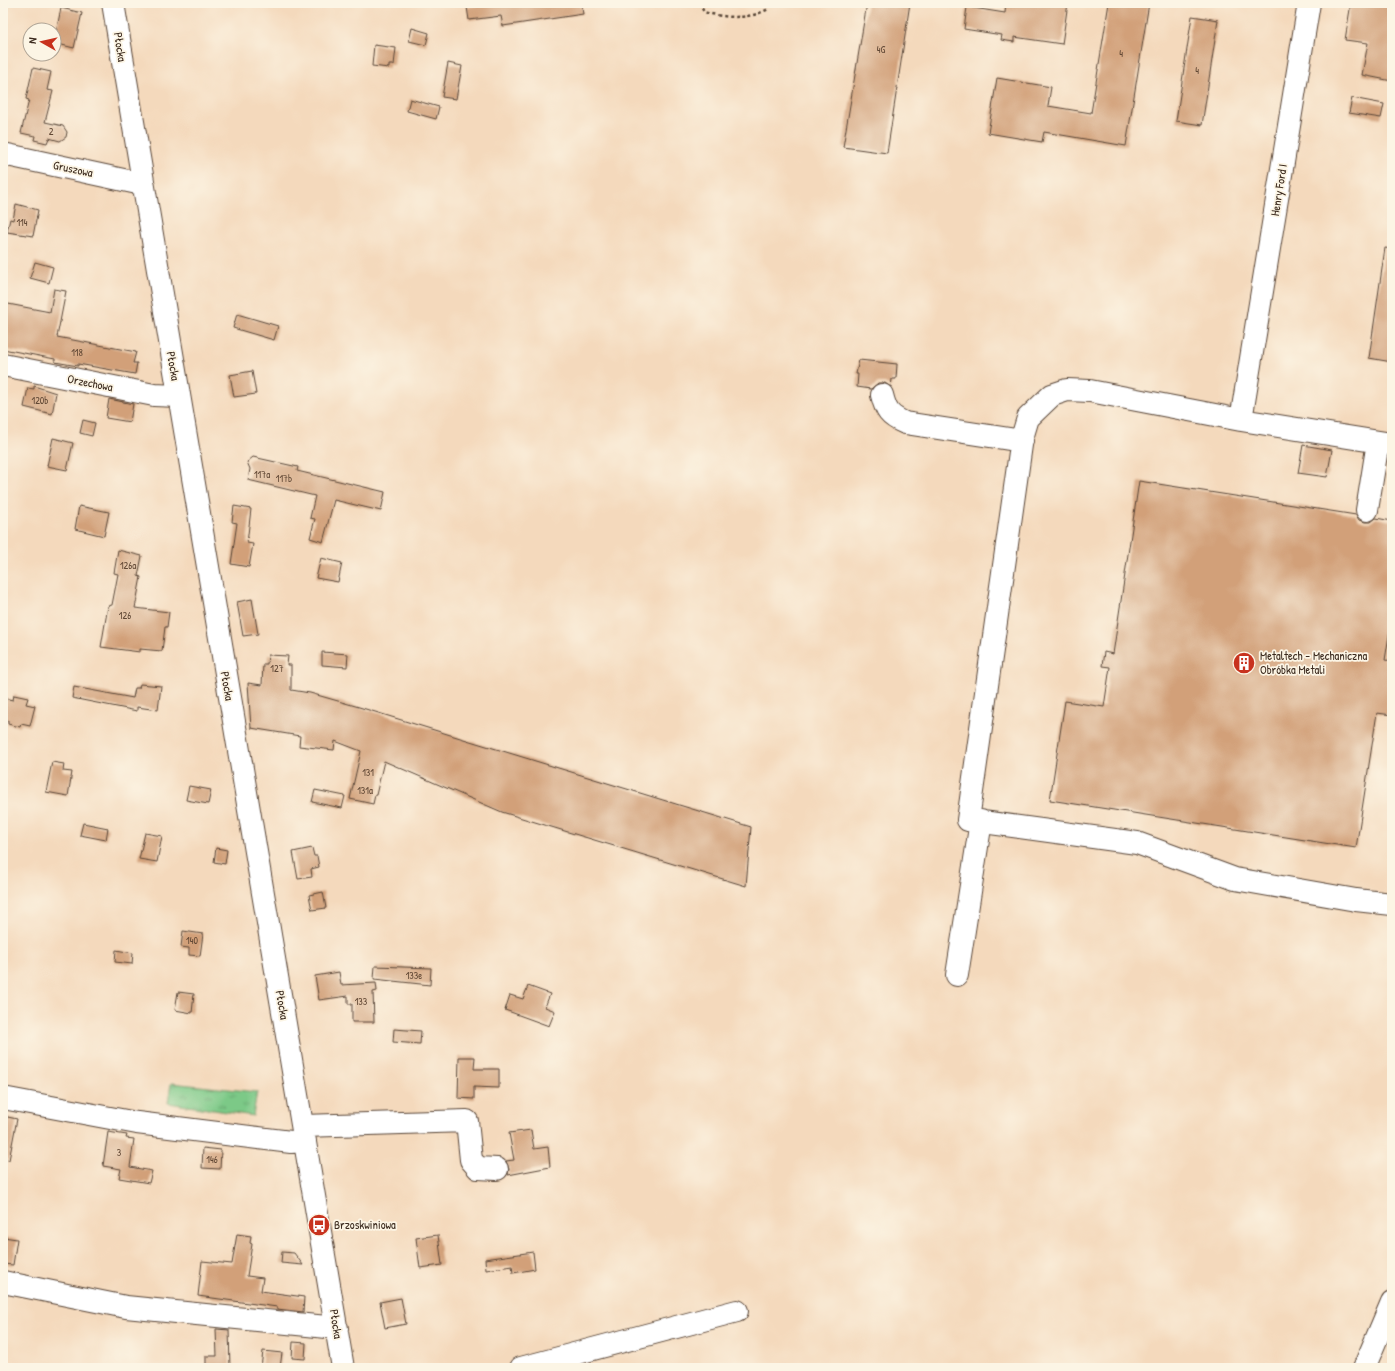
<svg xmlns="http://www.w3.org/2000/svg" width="1395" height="1371" font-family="'Patrick Hand',sans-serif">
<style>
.park{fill:url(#park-tufts);stroke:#5c7a52}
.building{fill:#d2a079}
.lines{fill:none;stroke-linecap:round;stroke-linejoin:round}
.minor-casing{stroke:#574436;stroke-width:24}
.major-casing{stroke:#574436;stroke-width:24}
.path{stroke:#574436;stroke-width:2.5;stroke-dasharray:3 3;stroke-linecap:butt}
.minor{stroke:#fff;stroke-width:22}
.major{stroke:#fff;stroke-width:22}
.labels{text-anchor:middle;stroke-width:3.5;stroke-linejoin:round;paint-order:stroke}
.number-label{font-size:10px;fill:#614835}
.street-label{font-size:12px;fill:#3b2a1e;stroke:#fcf5e5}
.poi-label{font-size:12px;fill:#3b2a1e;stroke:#fcf5e5;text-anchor:start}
</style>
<defs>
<pattern id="park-tufts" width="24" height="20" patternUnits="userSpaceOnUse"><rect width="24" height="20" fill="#7cc987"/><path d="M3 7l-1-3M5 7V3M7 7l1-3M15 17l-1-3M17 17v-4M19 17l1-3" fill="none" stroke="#67a36e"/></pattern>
</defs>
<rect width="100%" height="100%" fill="#fcf5e5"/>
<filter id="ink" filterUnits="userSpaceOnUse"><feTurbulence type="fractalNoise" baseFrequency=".025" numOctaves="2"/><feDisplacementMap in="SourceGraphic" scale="8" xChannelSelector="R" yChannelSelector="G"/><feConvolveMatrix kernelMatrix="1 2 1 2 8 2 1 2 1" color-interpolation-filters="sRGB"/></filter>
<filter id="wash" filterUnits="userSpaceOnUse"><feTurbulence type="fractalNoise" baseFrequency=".012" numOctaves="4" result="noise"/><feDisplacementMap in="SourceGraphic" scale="16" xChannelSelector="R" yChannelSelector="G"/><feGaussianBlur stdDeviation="0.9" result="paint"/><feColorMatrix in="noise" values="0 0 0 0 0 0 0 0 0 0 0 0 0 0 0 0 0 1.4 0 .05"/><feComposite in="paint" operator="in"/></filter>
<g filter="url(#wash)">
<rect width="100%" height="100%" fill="#f4d9bc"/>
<path class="park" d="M171 1083 257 1092 253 1116 168 1103Z"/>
<g id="blocks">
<path class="building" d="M495 3H581L583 14 503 26 501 16 469 20 467 7Z
M867 3H910L887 153 843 147Z
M1006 3H1068L1062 44 1014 37V42L1001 40 1002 35 964 29 967 7 1005 13Z
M1109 3H1149L1126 146 1044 132 1042 142 988 133 997 78 1051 87 1048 106 1091 113Z
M1351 3H1392V81L1362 75 1368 43 1345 40Z
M61 8 82 13 74 48 54 43Z
M1192 16 1218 20 1202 125 1176 121Z
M412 28 429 33 426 45 409 41Z
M374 45 396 48 394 65H389V68L372 66Z
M448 63 462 66 456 99 442 97Z
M33 68 51 72 47 90 53 91 45 122 63 126 67 132 66 137 60 141 49 138 47 143 34 140 35 136 21 133 29 100 26 99Z
M1352 98 1384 104 1381 118 1349 113Z
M410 99 439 107 436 119 407 111Z
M16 204 38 210 33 236 7 232 10 219 13 220Z
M1385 248 1392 249V362L1369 358Z
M35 262 53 267 49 283 30 278Z
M54 289 66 291 57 337 136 352 133 363H137L135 374 78 364V366L55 362V359L3 349V303L50 312Z
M237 314 278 326 274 340 233 328Z
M859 360 897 364 896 379H892L891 387 885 383H878L871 389 857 387 858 374H856Z
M252 371 256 394 234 397 230 375Z
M34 386 56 393 52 414 24 407 28 388 34 389Z
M109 399 133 404 130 422 106 418Z
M83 420 95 423 92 436 80 433Z
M53 438 73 443 67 470 47 466Z
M1303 445 1332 450 1327 477 1298 473Z
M253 457 298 467 297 471 385 492 381 511 334 500 323 542 310 538 315 519 310 518 315 496 248 480 250 469 247 462Z
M1139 481 1356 515 1359 520 1365 522H1371L1376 518 1392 521V617L1385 660 1392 661V715L1377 713 1356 848 1050 800 1065 701 1104 707 1110 667 1102 666 1104 652 1113 654Z
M79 506 109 512 104 536 75 529Z
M234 506 251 509 247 543 253 544 249 567 231 564 237 523 232 522Z
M118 550 142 556 138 576 141 577 135 608 169 612 167 627H165L162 651 140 649V652L101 647 108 606 112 605 118 574 114 573Z
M321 558 342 563 338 582 316 578Z
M252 599 258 634 243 636 237 602Z
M322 652 348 654 347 667 322 665Z
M268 655 288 656 287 665H291V690L310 693 359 707 751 827 746 886 502 812 384 761 376 795H375L373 804 350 799 361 751 335 741 334 750 299 746 300 736 251 728 248 683 262 685 263 664H267Z
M140 684 161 686 158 710 137 707V711L72 698 74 687 133 698 135 688H139Z
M14 695 28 698 26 704 35 706 30 726 21 724 20 727 8 724V720L3 719V698L13 700Z
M52 762 64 764 63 771 72 772 68 796 46 792Z
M189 786 211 790 208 804 186 800Z
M315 790 345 796 342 808 312 802Z
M83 823 108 828 106 840 80 835Z
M145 833 162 836 157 862 139 859Z
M216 848 227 850 225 864 214 862Z
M312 848 314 856H317L319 867 311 869 312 877 298 879 293 852Z
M323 892 326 908 312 910 309 895Z
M183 931 203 934 200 956 189 955V948L181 947Z
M116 950 133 953 132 964 115 962Z
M375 966 431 968 430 985 374 979Z
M339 972 341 985 376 983 377 991 373 992 374 1022H352V1004H348V996L319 1000 315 976Z
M528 986 550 994 545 1007 555 1011 549 1026 505 1010 510 995 523 999Z
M178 992 194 994 192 1013 175 1010Z
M394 1029 421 1031 420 1044 393 1042Z
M459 1057H475L474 1069H499V1088L474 1087V1099L458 1098Z
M3 1116 17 1119 9 1160 3 1159Z
M531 1130 534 1149 548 1147 550 1167 508 1175 509 1169 506 1161 514 1160 509 1133Z
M108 1132 127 1135 126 1138 134 1139 130 1167 152 1171 149 1183 119 1178 121 1169 103 1166Z
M203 1148 221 1150 220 1169 202 1168Z
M237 1234 251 1236 250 1243 252 1244 247 1276 263 1278 261 1291 304 1297 303 1312 277 1309V1307L198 1296 202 1261 232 1264Z
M438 1235 442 1265 420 1268 416 1238Z
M3 1237 17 1239 13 1265 3 1264Z
M282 1252 294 1253 303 1265 281 1263Z
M533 1252 535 1269 513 1273 512 1266 486 1270 485 1259Z
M401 1298 406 1324 385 1328 380 1302Z
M216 1329 229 1330 230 1368H206V1356H217Z
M293 1342 306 1343 305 1359 292 1358Z
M263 1351 282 1353 280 1368H261Z"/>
</g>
</g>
<g filter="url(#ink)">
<use href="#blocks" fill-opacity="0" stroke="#574436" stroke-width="1"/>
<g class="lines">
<g class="minor-casing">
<path id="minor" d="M113 3 343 1368
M3 154 142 184
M3 365 154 395 178 396
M882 395C886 411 889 416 905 423L1022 441
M1241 420 1309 3
M1392 444 1241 420 1090 391 1067 390 1052 395 1028 418 1022 438 968 820 1137 843 1235 879 1356 900 1392 904
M1367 510 1378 442
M957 975 981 821
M3 1098 137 1123 291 1142 305 1141
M303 1126 467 1121 471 1160 478 1168 497 1169
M3 1282 126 1307 337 1328
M521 1368 737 1311"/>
</g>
<g class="major-casing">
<path id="major" d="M1364 1368 1392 1302"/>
</g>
<path class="path" d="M699 3 704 12C724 18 750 20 768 9L767 3"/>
<use href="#minor" class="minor"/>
<use href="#major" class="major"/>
</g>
</g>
<defs>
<g id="building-disc" transform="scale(1.15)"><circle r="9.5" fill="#c8321e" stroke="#fcf5e5"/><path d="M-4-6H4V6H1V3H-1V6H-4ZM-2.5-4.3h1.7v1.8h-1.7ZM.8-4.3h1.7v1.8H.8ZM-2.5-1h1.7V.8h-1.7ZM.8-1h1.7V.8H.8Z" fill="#fff"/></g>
<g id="bus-disc" transform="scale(1.15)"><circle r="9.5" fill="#c8321e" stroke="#fcf5e5"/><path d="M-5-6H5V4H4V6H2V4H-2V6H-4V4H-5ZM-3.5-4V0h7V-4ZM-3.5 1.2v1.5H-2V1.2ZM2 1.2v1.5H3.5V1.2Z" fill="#fff"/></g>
</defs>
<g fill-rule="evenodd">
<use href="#building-disc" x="1244" y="663"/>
<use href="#bus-disc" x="319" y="1225"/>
</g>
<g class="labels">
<g class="number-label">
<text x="881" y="53">4G</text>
<text x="1121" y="57">4</text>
<text x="1197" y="74">4</text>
<text x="51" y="135">2</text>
<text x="22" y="226">114</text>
<text x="77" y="356">118</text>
<text x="40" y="404">120b</text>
<text x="262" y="478">117a</text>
<text x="284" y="482">117b</text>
<text x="128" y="569">126a</text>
<text x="125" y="619">126</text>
<text x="277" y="672">127</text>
<text x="368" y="776">131</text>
<text x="365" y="794">131a</text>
<text x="192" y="944">140</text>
<text x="414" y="979">133e</text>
<text x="361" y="1005">133</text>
<text x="119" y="1156">3</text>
<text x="212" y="1163">146</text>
</g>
<g class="street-label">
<text transform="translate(120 47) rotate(81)" y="4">Płocka</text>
<text transform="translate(73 169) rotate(12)" y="4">Gruszowa</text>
<text transform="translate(1279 190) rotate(-81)" y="4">Henry Ford I</text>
<text transform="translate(173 366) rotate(80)" y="4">Płocka</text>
<text transform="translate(90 383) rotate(11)" y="4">Orzechowa</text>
<text transform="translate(227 686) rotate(80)" y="4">Płocka</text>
<text transform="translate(282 1005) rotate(80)" y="4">Płocka</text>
<text transform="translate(336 1324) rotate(81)" y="4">Płocka</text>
</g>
<g class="poi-label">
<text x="1260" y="660">Metaltech - Mechaniczna<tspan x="1260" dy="14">Obróbka Metali</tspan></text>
<text x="334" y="1229">Brzoskwiniowa</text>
</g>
</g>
<rect width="1395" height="1371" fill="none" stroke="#fcf5e5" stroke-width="16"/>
<g transform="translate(42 42) rotate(278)"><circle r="19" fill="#fcf5e5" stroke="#afa495"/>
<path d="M0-3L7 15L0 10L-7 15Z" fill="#c8321e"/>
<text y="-6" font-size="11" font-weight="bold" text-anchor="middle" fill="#3b2a1e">N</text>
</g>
</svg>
